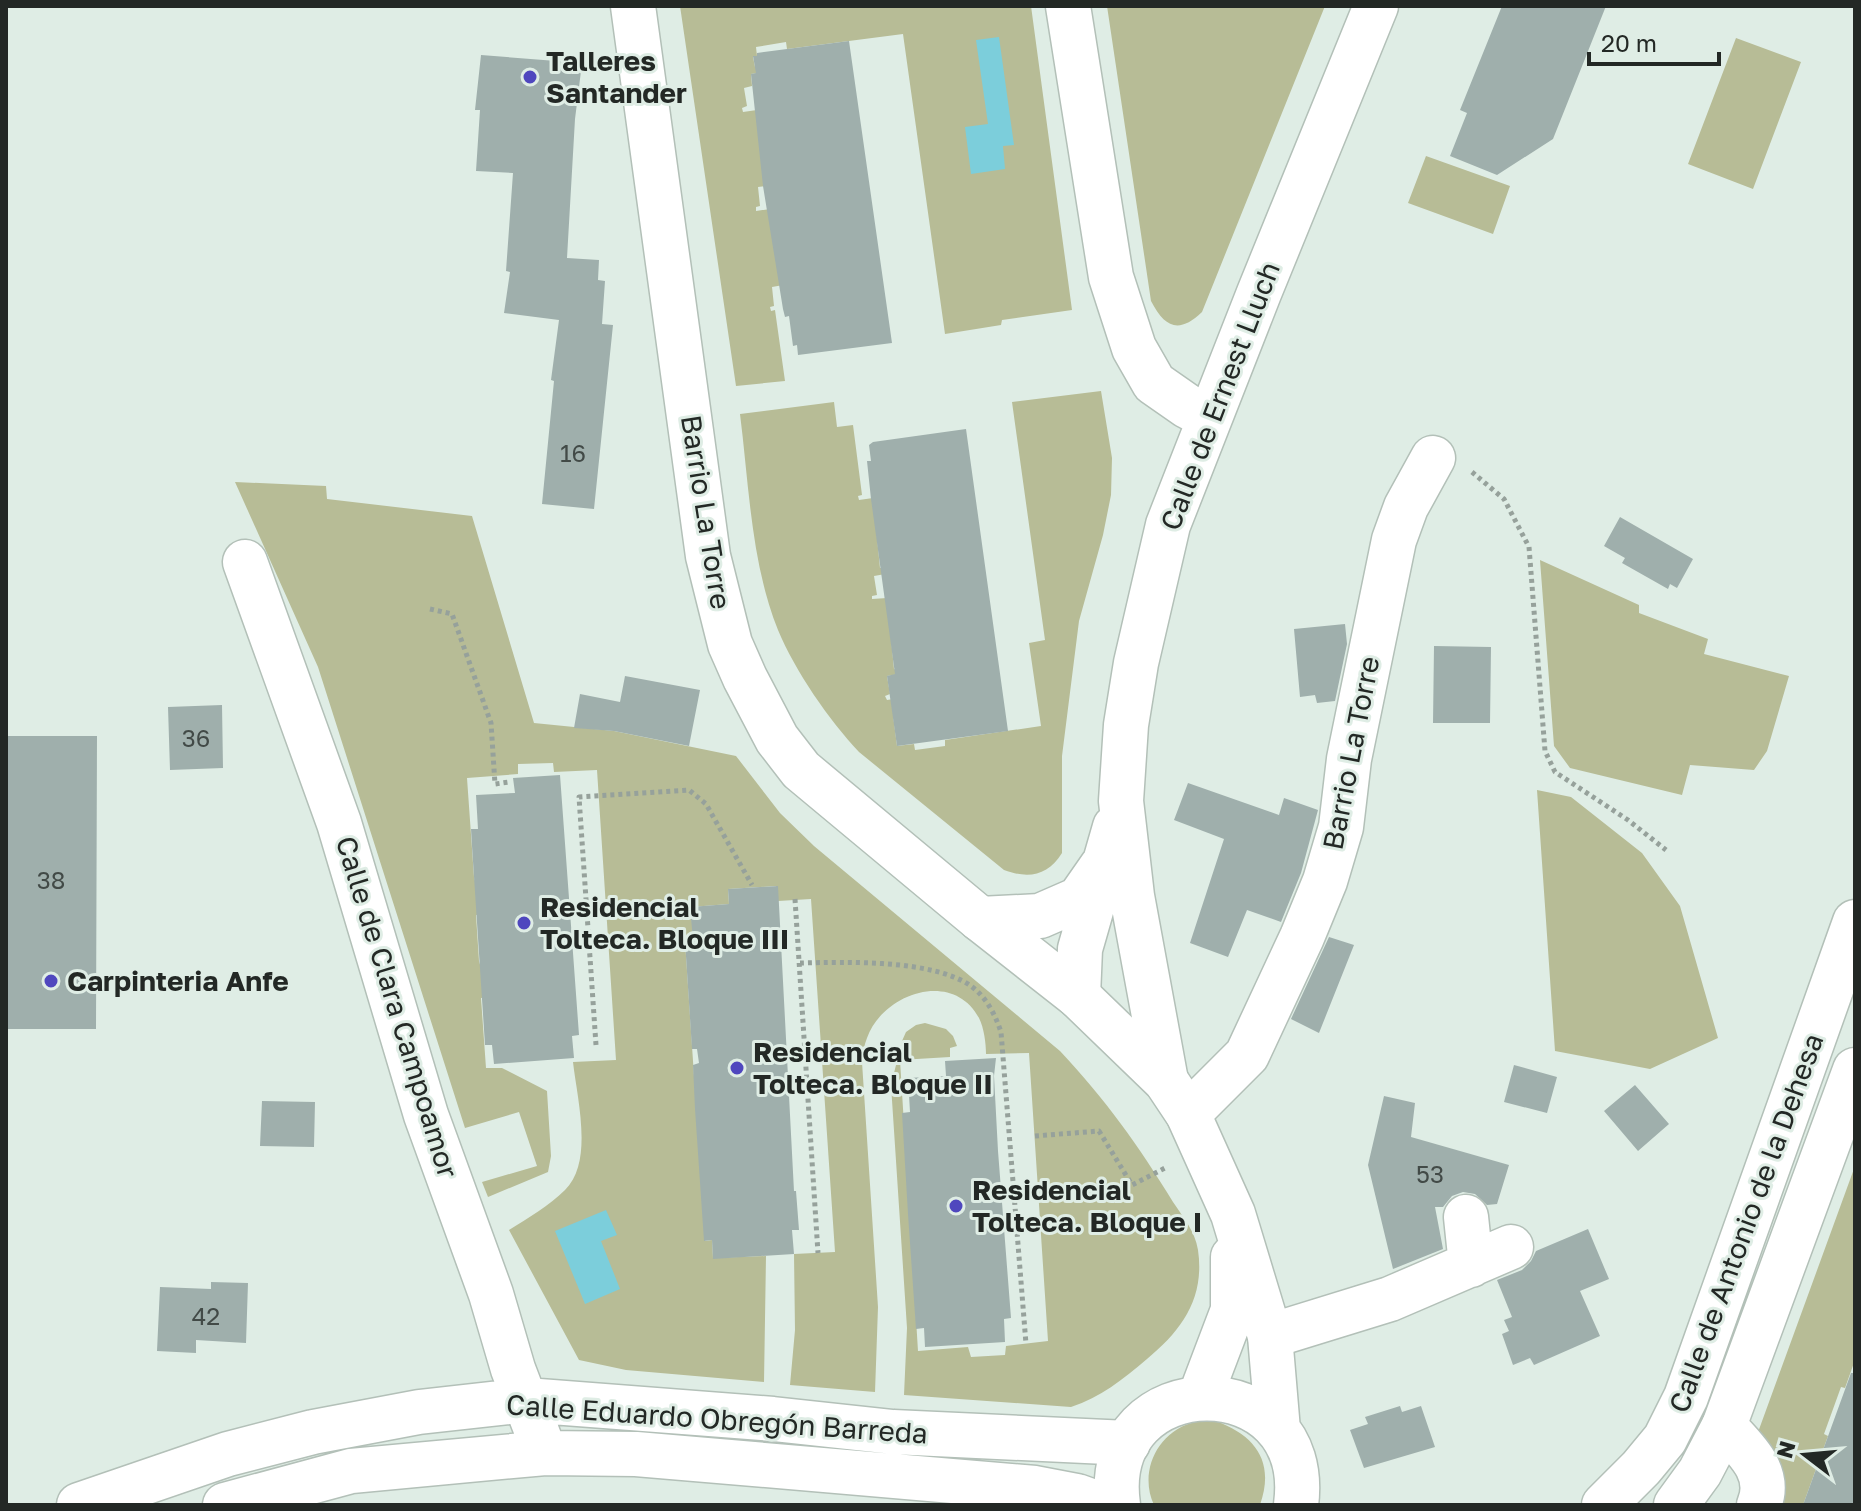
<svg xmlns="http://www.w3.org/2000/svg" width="1861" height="1511" font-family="'Golos Text',sans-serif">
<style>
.green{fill:#b7bc96}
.water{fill:#7ccedb}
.building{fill:#9fafac}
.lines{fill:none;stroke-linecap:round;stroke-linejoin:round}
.minor-casing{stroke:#b3c0b8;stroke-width:47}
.secondary-casing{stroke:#b3c0b8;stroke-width:47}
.path{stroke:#96a19b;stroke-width:5;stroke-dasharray:4 4;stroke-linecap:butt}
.minor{stroke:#fff;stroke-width:44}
.secondary{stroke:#fff;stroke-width:44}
.poi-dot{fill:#4f47be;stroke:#dfede5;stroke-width:3}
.labels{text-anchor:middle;stroke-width:6;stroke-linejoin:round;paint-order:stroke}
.number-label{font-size:24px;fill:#424a47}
.poi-label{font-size:28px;font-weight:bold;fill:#232825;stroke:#dfede5;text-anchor:start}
.street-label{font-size:28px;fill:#232825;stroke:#dfede5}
</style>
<rect width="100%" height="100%" fill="#dfede5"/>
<path class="green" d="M680 6H1031L1072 310 1002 320 1001 325 945 334 903 34 787 49 786 42 756 47 757 56 753 57 755 67H759L757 73 751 74 752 86 744 88 747 106 742 108 743 112 757 110 774 185 758 187 760 206 756 207V211L770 209 789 284 772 287 774 306 770 307 771 311 775 310 785 381 736 386Z
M1107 6H1325L1202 312C1179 334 1165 328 1151 301Z
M1736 38 1801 62 1753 189 1688 164Z
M1426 156 1510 186 1493 234 1408 203Z
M1101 391 1112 458 1111 495 1103 535 1079 621 1062 756V853C1048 876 1028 879 1004 870L859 752C829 720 795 671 778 630 751 563 749 485 740 414L834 402 837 427 853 425 862 495 858 496 859 500 873 498 880 568H890L891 573 874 576 877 595 872 596V599L887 598 894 669 905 673 887 676 890 694 885 696 887 700 900 698 893 715 897 746 914 744 915 750 945 746V740L1041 726 1029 643 1045 640 1012 402Z
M235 482 326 486 327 499 472 516 534 723 614 731 736 756 780 813 814 846 1060 1051C1105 1099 1139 1146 1173 1202 1183 1217 1195 1231 1198 1250 1205 1298 1182 1330 1147 1359 1122 1380 1101 1397 1071 1407L904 1395 907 1328 891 1085 902 1041 906 1032 916 1025 925 1023 946 1029 953 1036 957 1046 950 1048V1057L900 1060 918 1351 968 1347 971 1357 1005 1355 1006 1346 1048 1341 1029 1053 986 1054C986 1043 984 1028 979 1018 953 969 883 993 867 1038 864 1045 863 1054 862 1062L878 1307 875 1392 790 1385 795 1330 794 1254 835 1252 811 899 778 901 776 886 728 889 729 904 691 907 693 940 685 941 705 1241 712 1240 713 1258 766 1256 764 1382 626 1370 579 1360 509 1230C528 1218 549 1206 565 1190 594 1162 577 1098 573 1062L616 1060 597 770 554 772 553 763 518 764V774L467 778 474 877 484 914 476 915 479 961 489 997 481 998 486 1068H502L547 1091 551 1156 548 1172 488 1197 482 1182 537 1166 519 1112 465 1128 318 667Z
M1540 560 1639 605V613L1708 639 1704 654 1789 676 1767 751 1754 770 1690 765 1682 795 1570 768 1554 746Z
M1537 790 1571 797 1642 853 1680 906 1718 1038 1650 1069 1555 1051Z
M1855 1166V1360L1845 1388 1841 1387 1824 1434 1828 1436 1803 1505H1774C1779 1477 1784 1453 1757 1435Z
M1216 1421C1256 1436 1275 1462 1260 1505H1154C1139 1473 1156 1434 1191 1423 1198 1420 1208 1421 1216 1421Z"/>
<path class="water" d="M999 37 1014 145 1003 146 1005 169 971 174 965 127 988 124 976 40Z
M606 1210 617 1235 601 1241 620 1289 585 1304 555 1231Z"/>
<path class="building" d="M1502 6H1606L1553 139 1497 175 1450 156 1467 113 1460 110Z
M849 41 892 343 798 355 797 345 793 346 789 316 785 317 783 309 763 186 751 74 756 73 753 56H757V53Z
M481 55 582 63 575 119 567 258 599 260 598 280 605 281 602 324 613 325 594 509 542 504 554 381 551 380 559 320 504 313 510 272 506 271 513 173 476 171 480 110H475Z
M966 429 1008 731 897 746 887 676 895 674 871 499 867 461H871L869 445 873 442Z
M1620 517 1693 559 1677 588 1670 584 1668 589 1622 563 1625 558 1604 546Z
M1345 624 1347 644 1335 701 1317 703 1315 695 1300 697 1294 629Z
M1434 646 1491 647 1490 723H1433Z
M625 676 700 690 689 746 614 731 574 728 580 694 620 702Z
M222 705 223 768 170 770 168 707Z
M6 736H97L96 1029H6Z
M560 775 579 1035 572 1036 574 1058 494 1064 492 1045H485L472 846 471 829H478L476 795 515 793 513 778Z
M1188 783 1279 815 1284 798 1318 810 1301 873 1281 922 1247 910 1228 957 1190 943 1224 839 1174 820Z
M778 886 794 1191H796L799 1230H792L794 1254 713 1259 712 1240 704 1241 695 1109 693 1065 699 1063 697 1049H692L685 941 693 940 690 907 729 904 728 889Z
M1329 937 1354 945 1319 1033 1291 1019Z
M996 1058 994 1076 998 1151 1011 1318 1004 1319 1005 1342 925 1347 924 1328 916 1329 908 1214 902 1113 910 1112 908 1078 946 1076 945 1061Z
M1514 1065 1557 1077 1547 1113 1504 1102Z
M1635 1085 1669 1124 1638 1151 1604 1111Z
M1384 1096 1415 1103 1411 1137 1509 1165 1497 1204 1487 1205 1475 1194 1463 1192 1452 1196 1443 1207H1435L1443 1249 1393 1269 1368 1165Z
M262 1101 315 1102 314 1147 260 1146Z
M1588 1229 1609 1279 1580 1291 1600 1336 1534 1365 1530 1358 1513 1365 1502 1334 1509 1331 1504 1320 1512 1317 1497 1280 1522 1270 1531 1261 1536 1251Z
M211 1282 248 1283 246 1343 196 1340V1353L157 1351 160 1287 211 1289Z
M1851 1373H1855V1505H1803Z
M1400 1406 1402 1412 1421 1406 1435 1447 1364 1468 1350 1430 1368 1424 1365 1417Z"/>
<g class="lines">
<g class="minor-casing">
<path id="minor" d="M1068 6 1111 277 1134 348 1154 383 1187 406 1210 418
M245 562 339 823 426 1115 491 1294 513 1369 545 1453
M980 919 1040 916 1079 899 1102 866
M1078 996 1080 949 1115 827
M1166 1081 1132 896 1121 801 1126 725 1136 663 1168 525 1259 293 1376 6
M1188 1114 1247 1055 1302 937 1325 881 1341 827 1349 759 1394 540 1406 507 1433 458
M1466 1217 1471 1265
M1270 1336 1390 1299 1511 1247
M1724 1426C1744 1448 1773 1472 1759 1505
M79 1505 228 1454 313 1432 419 1412 526 1400 773 1419 893 1432 1128 1443
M225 1505 351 1471 545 1453 636 1454 1035 1488 1077 1496 1102 1505"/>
</g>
<g class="secondary-casing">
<path id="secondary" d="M633 6 708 556 730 644 745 678 777 739 801 770 980 919 1078 996 1166 1081 1188 1114 1233 1214 1270 1336 1278 1430
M1200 1397 1233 1310V1257
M1118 1505C1098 1364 1315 1362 1296 1505
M1604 1505 1641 1468 1665 1439 1686 1397 1855 922
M1676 1505 1700 1472 1724 1426 1855 1070"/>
</g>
<path class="path" d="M1472 472 1504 499 1529 547 1545 751 1555 772 1628 820 1666 850
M430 609 452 614 491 723 495 784 509 782
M795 899 818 1253
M800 963C846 962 932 959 971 986 986 997 995 1014 1001 1032L1026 1344
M596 1045 579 797 689 790 706 804 752 885
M1035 1136 1099 1131 1132 1185 1165 1168"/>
<use href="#minor" class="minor"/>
<use href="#secondary" class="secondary"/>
</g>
<g class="poi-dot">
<circle cx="530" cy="77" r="8"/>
<circle cx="524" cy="923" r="8"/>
<circle cx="51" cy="981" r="8"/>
<circle cx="737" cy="1068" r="8"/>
<circle cx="956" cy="1206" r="8"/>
</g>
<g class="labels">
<g class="number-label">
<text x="573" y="462">16</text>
<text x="196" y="747">36</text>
<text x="51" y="889">38</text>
<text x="1430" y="1183">53</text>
<text x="206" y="1325">42</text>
</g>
<g class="poi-label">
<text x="546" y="71">Talleres<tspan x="546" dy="32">Santander</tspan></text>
<text x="540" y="917">Residencial<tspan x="540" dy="32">Tolteca. Bloque III</tspan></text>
<text x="67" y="991">Carpinteria Anfe</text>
<text x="753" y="1062">Residencial<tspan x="753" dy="32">Tolteca. Bloque II</tspan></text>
<text x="972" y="1200">Residencial<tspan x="972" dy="32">Tolteca. Bloque I</tspan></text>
</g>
<g class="street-label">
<text transform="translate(1220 396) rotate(-69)" y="10">Calle de Ernest Lluch</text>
<text transform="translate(706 512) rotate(81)" y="10">Barrio La Torre</text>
<text transform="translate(1351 753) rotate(-79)" y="10">Barrio La Torre</text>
<text transform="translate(397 1007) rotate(73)" y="10">Calle de Clara Campoamor</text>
<text transform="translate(1746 1223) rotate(-70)" y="10">Calle de Antonio de la Dehesa</text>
<text transform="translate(717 1419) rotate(4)" y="10">Calle Eduardo Obregón Barreda</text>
</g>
</g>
<rect width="1861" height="1511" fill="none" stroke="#232825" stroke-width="16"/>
<g transform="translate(1805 1455) rotate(286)" stroke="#dfede5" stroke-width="6" paint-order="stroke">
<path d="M0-6L14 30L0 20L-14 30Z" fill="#232825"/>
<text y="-12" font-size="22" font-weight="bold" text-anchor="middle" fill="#232825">N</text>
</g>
<path d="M1589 52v12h130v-12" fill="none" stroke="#232825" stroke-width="4"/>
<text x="1601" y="52" font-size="24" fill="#232825" stroke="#dfede5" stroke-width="6" paint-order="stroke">20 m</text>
</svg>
